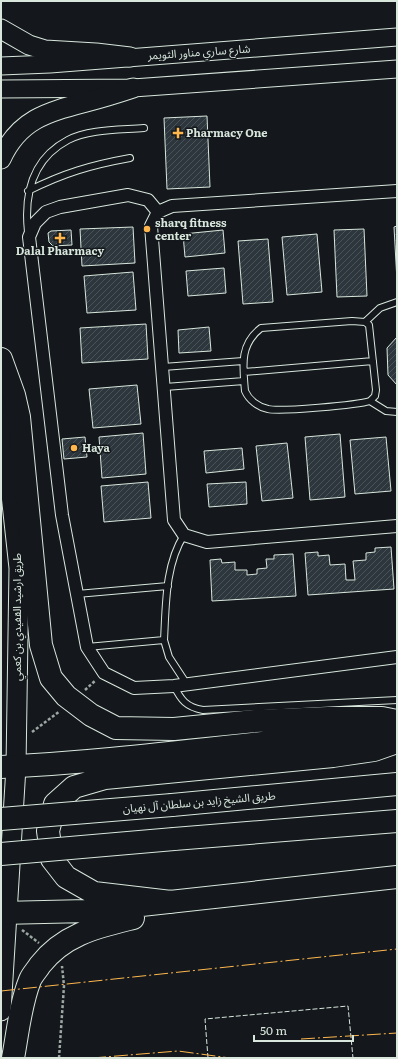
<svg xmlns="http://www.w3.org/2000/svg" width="398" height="1059" font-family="Literata,'Noto Sans Arabic',serif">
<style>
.building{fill:url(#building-hatch);stroke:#d8e6dc}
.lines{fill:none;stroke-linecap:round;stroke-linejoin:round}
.lane-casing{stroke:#d8e6dc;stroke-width:8}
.street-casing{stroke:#d8e6dc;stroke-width:14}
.secondary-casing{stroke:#d8e6dc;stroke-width:19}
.primary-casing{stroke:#d8e6dc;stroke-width:21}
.highway-casing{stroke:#d8e6dc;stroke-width:24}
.path{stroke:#9da8a2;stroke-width:2.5;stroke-dasharray:3 2;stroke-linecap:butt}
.lane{stroke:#14181c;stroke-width:6}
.street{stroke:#14181c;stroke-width:12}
.secondary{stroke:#14181c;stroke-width:17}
.primary{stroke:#14181c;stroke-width:19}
.highway{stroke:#14181c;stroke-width:22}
.highway-bridge-casing{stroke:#d8e6dc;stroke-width:24;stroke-linecap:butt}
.highway-bridge{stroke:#14181c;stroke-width:22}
.fence{stroke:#d8e6dc;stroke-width:1;stroke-dasharray:5 2;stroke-linecap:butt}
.power{stroke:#ffb74d;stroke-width:1;stroke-dasharray:14 3 2 3;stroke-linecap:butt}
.poi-dot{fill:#ffb74d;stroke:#14181c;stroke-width:1.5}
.labels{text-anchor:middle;stroke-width:3;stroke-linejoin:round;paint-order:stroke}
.street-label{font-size:11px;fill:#d8e6dc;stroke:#14181c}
.poi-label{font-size:11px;font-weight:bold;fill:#d8e6dc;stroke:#14181c;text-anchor:start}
</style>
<defs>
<pattern id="building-hatch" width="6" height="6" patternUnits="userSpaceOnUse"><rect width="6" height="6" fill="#2c363c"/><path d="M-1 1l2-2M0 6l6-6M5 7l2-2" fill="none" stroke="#4a5358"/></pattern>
</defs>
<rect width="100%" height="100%" fill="#14181c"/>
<path class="building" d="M207 116 210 187 167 189 164 118Z
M397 226V281L394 227Z
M133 227 135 263 82 266 80 229Z
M364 229 367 296 337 297 334 230Z
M71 230 72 245 53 246 49 242 48 233 51 231Z
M223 230 225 253 185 257 183 234Z
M317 234 322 292 287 295 282 237Z
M268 239 273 302 243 304 238 241Z
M224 268 226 293 188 296 186 271Z
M133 272 136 310 87 313 84 276Z
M146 324 148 359 82 363 80 328Z
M209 327 211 351 179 353 178 330Z
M397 337V385L388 375 387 348Z
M137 385 141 424 93 428 89 389Z
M143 433 146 474 102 478 99 437Z
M340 434 345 497 310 500 305 437Z
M85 437 87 457 64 459 62 439Z
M386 437 391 491 355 494 350 440Z
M287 443 293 498 262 501 256 446Z
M242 448 244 469 206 473 204 451Z
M148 482 151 518 104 522 101 486Z
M246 482 247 504 209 507 207 484Z
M391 547 394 589 308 595 305 553 318 552V556L329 555 330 565 345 564 346 580H355L353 561 366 560V553L375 552V548Z
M293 554 296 596 212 601 210 560 221 559 222 563 235 562V570H247V575L257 574V569L267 568 266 559H274V555Z"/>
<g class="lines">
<g class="lane-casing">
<path id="lane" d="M28 191C64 173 91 165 130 158
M28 232C24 195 32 159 68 140 88 129 121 130 144 128
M352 321 365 322 369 325 376 390 375 396 370 401C358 405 279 412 268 409 258 407 249 400 245 391 243 367 239 345 261 328Z
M365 322 380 308 397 302
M163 367 243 361
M244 372 373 361
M165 387 244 381
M370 401 386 411 397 412
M77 594 168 586
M164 640C166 605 165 565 184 535
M87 647 164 640 169 657 186 683
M174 686C181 700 186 707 203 710L397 700"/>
</g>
<g class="street-casing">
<path id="street" d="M397 191 172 206 158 212 151 226 174 520 184 535 207 542 397 526
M158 212 148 200 128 195 60 207 46 212 35 223 29 237 62 515 87 647 104 673 134 688 174 686 397 657"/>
</g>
<g class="secondary-casing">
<path id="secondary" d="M1 66 50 64 397 37
M1 89 133 88 397 69"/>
</g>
<g class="primary-casing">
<path id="primary" d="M1 29 29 45 45 50 96 53 130 57
M1 159C19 119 48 112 86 102 102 98 118 93 133 88
M1 402 19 568 16 767 1 1011"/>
</g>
<g class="highway-casing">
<path id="highway" d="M1 359 14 395 19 417 41 645 51 678 66 696 91 715 116 728 174 729 255 721 328 718H382L397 721
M1 767C130 761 257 741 386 731
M172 805 397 784
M174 839 397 821
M171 902 94 893 66 877 52 859 48 831 55 804 74 787 105 778 333 756 374 750 397 742
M1 913 87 911 397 877
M13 1058C18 1032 20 1005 30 980 32 975 37 970 40 965 64 934 97 927 133 918"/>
</g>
<path class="path" d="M85 690 96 680
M32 732 60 711
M22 930 39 943
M59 1058 64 986 62 966"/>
<use href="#lane" class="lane"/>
<use href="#street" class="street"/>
<use href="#secondary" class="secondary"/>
<use href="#primary" class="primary"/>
<use href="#highway" class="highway"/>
<g class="highway-bridge-casing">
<path id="highway-bridge" d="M1 819 172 805
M1 854 174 839"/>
</g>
<use href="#highway-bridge" class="highway-bridge"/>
<path class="fence" d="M208 1058 205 1019 348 1006 353 1058"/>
<path class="power" d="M1 991 397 949
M301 1039 397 1033
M92 1058 178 1051 230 1058"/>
</g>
<g class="poi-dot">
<path d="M176 127h4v4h4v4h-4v4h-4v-4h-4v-4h4z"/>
<circle cx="147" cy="229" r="4"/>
<path d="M58 232h4v4h4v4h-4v4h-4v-4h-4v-4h4z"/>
<circle cx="74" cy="448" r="4"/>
</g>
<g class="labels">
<g class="street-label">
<text transform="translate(199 52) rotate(-4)" y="4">شارع ساري مناور الثويمر</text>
<text transform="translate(17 617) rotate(-90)" y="4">طريق ارشيد القفيدي بن كعمي</text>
<text transform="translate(199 802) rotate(-5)" y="4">طريق الشيخ زايد بن سلطان آل نهيان</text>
</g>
<g class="poi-label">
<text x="186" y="137">Pharmacy One</text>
<text x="155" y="227">sharq fitness<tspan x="155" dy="13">center</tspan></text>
<text x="60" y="255" text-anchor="middle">Dalal Pharmacy</text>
<text x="82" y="452">Haya</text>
</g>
</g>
<rect width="398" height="1059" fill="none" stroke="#d8e6dc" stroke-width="4"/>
<path d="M254 1035v6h99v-6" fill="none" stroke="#d8e6dc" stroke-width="2"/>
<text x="260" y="1035" font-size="12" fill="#d8e6dc" stroke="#14181c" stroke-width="3" paint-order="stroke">50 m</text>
</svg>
